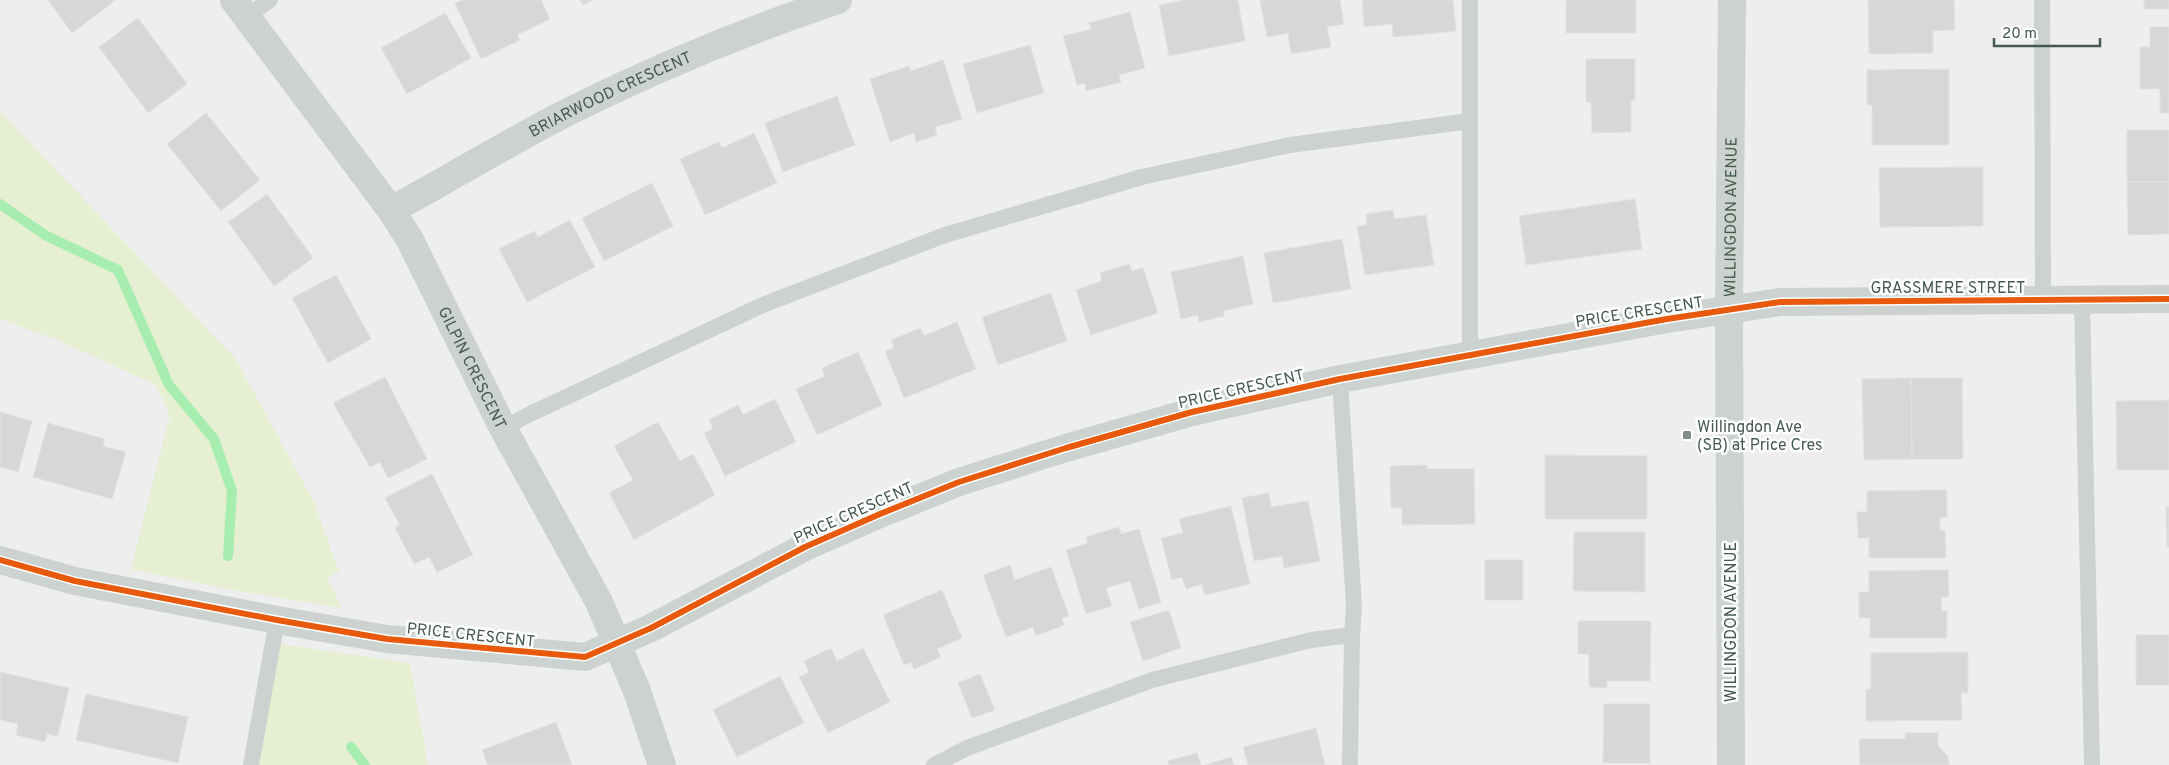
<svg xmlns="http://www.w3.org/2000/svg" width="2169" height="765" font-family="Overpass,sans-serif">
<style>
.green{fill:#e6efd2}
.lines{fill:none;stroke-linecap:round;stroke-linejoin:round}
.stream{stroke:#a6edaf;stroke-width:10}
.building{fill:#d6d8d7;stroke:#e0e1e1}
.lane{stroke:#ccd2cf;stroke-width:16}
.street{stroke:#ccd2cf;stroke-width:28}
.secondary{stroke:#ccd3cf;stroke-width:28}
.cycleway-casing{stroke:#fff;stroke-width:9}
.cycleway{stroke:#e8590c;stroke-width:6}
.poi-dot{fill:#808e86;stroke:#fff;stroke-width:2}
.labels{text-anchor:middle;stroke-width:5;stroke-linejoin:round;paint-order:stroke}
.street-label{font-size:16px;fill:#455a4e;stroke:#fff}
.poi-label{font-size:16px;fill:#455a4e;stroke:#fff;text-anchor:start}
</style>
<rect width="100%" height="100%" fill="#efeeef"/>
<path class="green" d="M0 111 235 358 314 502 339 572 327 577 342 608 222 588 131 569 170 416 156 385 60 341 0 319Z
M272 643 410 663 428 765H251Z"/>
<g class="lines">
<path class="stream" d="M0 204 45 235 118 270 169 385 214 439 232 491 228 556
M351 747 365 765"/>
</g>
<path class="building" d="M48 0H116L72 33Z
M462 0H541L550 19 517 35 520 40 481 59 455 3Z
M580 0H593L583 5Z
M1185 0H1238L1245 41 1169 56 1159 5Z
M1260 0H1340L1344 24 1327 27 1331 47 1291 54 1288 33 1267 37Z
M1362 0H1453L1456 31 1393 37 1392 24 1364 27Z
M1566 0H1636V33H1566Z
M1868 0H1954L1955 30 1933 31V53L1869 54Z
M2144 0H2169V9H2144Z
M1130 12 1145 68 1119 75 1121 82 1086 91 1085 83 1077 85 1063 36 1092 29 1088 23Z
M445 13 471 58 407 94 381 48Z
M138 18 187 84 148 113 99 47Z
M2150 27H2169V113H2160V89H2140V47H2150Z
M1030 45 1044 93 977 113 963 64Z
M1586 59H1635V100L1631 101V132L1592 133 1591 102H1586Z
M943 60 962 119 935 127 937 135 916 142 914 133 890 142 870 79 909 66 911 71Z
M1949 69V145H1872V105H1867V70Z
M837 96 855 145 783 172 765 123Z
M206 113 260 180 221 211 167 144Z
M2127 130H2169V182H2127Z
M754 133 777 183 705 215 680 159 719 142 722 148Z
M1983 167V226L1880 227 1879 168Z
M2127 182H2169V234L2128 235Z
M652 183 673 226 604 261 582 218Z
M267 194 313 258 274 286 228 222Z
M1635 199 1642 249 1526 265 1519 216Z
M1393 210 1394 219 1426 215 1434 265 1365 275 1357 226 1367 225 1366 214Z
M570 220 595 267 527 302 499 249 535 231 538 237Z
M1342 239 1351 289 1273 303 1264 253Z
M1243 256 1253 304 1223 311 1224 316 1199 322 1198 315 1181 319 1171 272Z
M1129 264 1132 271 1143 268 1158 313 1091 335 1076 290 1102 281 1100 273Z
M336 275 371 339 328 363 292 298Z
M1051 293 1067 341 998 365 982 317Z
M957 322 976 369 904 398 885 351 894 348 891 340 920 328 924 336Z
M858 352 882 405 817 435 796 389 825 376 822 368Z
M385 377 427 459 388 478 380 462 370 467 333 403Z
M1911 378 1912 459 1864 460 1862 379Z
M1911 378H1962L1963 459H1912Z
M775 399 796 442 725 476 704 433 713 429 709 420 738 405 743 415Z
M2169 400V470H2117L2116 401Z
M0 412 32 421 18 472 0 467Z
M658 422 680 461 693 454 715 495 634 540 609 493 633 480 614 446Z
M48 423 105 439 103 446 126 452 112 499 33 477Z
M1545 455 1647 456V519H1545Z
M1427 465V469H1474L1475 524 1402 525V508H1391L1390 466Z
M432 474 473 555 437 572 429 557 414 564 395 528 400 525 385 498Z
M1947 490V517H1940V531H1945L1946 558H1869V538H1858L1857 512H1867V491Z
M1269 493 1271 507 1308 501 1320 561 1284 568 1282 556 1254 561 1242 498Z
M1231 506 1250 584 1205 595 1202 584 1186 589 1182 577 1172 580 1161 538 1183 533 1179 519Z
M2166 507H2169V547H2167Z
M1119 527 1121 534 1139 529 1161 602 1139 609 1130 581 1106 588 1112 606 1086 614 1066 550 1088 543 1086 537Z
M1574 532H1645V592L1573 591Z
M1485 560H1523V600H1485Z
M1010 565 1015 580 1051 567 1069 616 1062 619 1064 625 1036 636 1033 627 1006 637 983 575Z
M1948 570 1949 597H1941L1942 611H1947V638H1870V618H1859V592H1869V571Z
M942 590 962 638 937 649 941 657 914 669 911 662 904 665 883 615Z
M1169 610 1181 648 1143 661 1130 622Z
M1578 621H1651L1650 681H1607V688L1589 687V654H1578Z
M2136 635H2169V685H2136Z
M831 648 837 661 863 648 890 702 828 733 799 677 809 672 804 661Z
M1968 652V693H1961L1962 720 1866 721V689H1871V653Z
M0 672 69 688 58 736 47 734 45 742 16 735 18 724 0 720Z
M980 674 995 710 972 718 958 683Z
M780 676 804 723 737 757 713 710Z
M86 694 188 717 178 763 76 740Z
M1604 704H1650V763H1603Z
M556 722 572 765H488L482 750Z
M1316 728 1325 765H1248L1243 747Z
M1905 733H1938V746L1948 756 1949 765H1860L1859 739H1905Z
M1197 753 1201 765H1169L1168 761Z
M1231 757 1234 765H1205Z"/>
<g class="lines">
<path class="lane" d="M2042 0 2043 300
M246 17 270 0
M2082 300 2092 765
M1470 353V0
M503 428 530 414 765 304 945 235 1142 177 1290 145 1470 121
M251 765 277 620
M934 765 967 748 1152 680 1311 640 1352 635 1354 607 1340 379
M1350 765 1352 635"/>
<g class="street">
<path id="s1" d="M234 0 391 210 410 240 503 428 599 602 637 691 662 765"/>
<path id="s2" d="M391 210C453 177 513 139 576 108 661 66 748 30 838 0"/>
<path d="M0 560 75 581 277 620 387 639 585 657 651 628 805 547 880 514 959 482 1066 448 1192 412 1340 379 1667 319 1780 302 2169 299"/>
</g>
<path class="secondary" id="s3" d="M1731 765 1729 310 1732 0"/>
<g class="cycleway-casing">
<path id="cycleway" d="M0 560 75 581 277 620 387 639 585 657 651 628 805 547 880 514 959 482 1066 448 1192 412 1340 379 1667 319 1780 302 2169 299"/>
</g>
<use href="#cycleway" class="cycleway"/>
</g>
<rect class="poi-dot" x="1682" y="430" width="10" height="10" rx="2.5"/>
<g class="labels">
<g class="street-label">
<text dy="6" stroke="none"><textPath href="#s2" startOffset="248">BRIARWOOD CRESCENT</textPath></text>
<text dy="6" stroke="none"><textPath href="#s3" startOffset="548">WILLINGDON AVENUE</textPath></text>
<text x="1948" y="293">GRASSMERE STREET</text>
<text transform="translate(1639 311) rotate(-9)" y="6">PRICE CRESCENT</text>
<text dy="6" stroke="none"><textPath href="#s1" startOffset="440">GILPIN CRESCENT</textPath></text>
<text transform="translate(1241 388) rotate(-13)" y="6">PRICE CRESCENT</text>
<text transform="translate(853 512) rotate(-24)" y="6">PRICE CRESCENT</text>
<text transform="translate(1730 622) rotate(-90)" y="6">WILLINGDON AVENUE</text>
<text transform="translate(471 634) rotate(6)" y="6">PRICE CRESCENT</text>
</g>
<g class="poi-label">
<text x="1697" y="432">Willingdon Ave<tspan x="1697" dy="18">(SB) at Price Cres</tspan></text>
</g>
</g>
<path d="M1994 38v8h106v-8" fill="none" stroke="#455a4e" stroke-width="2.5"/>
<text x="2002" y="38" font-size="15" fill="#455a4e" stroke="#ffffff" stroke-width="4" paint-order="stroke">20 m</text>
</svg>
